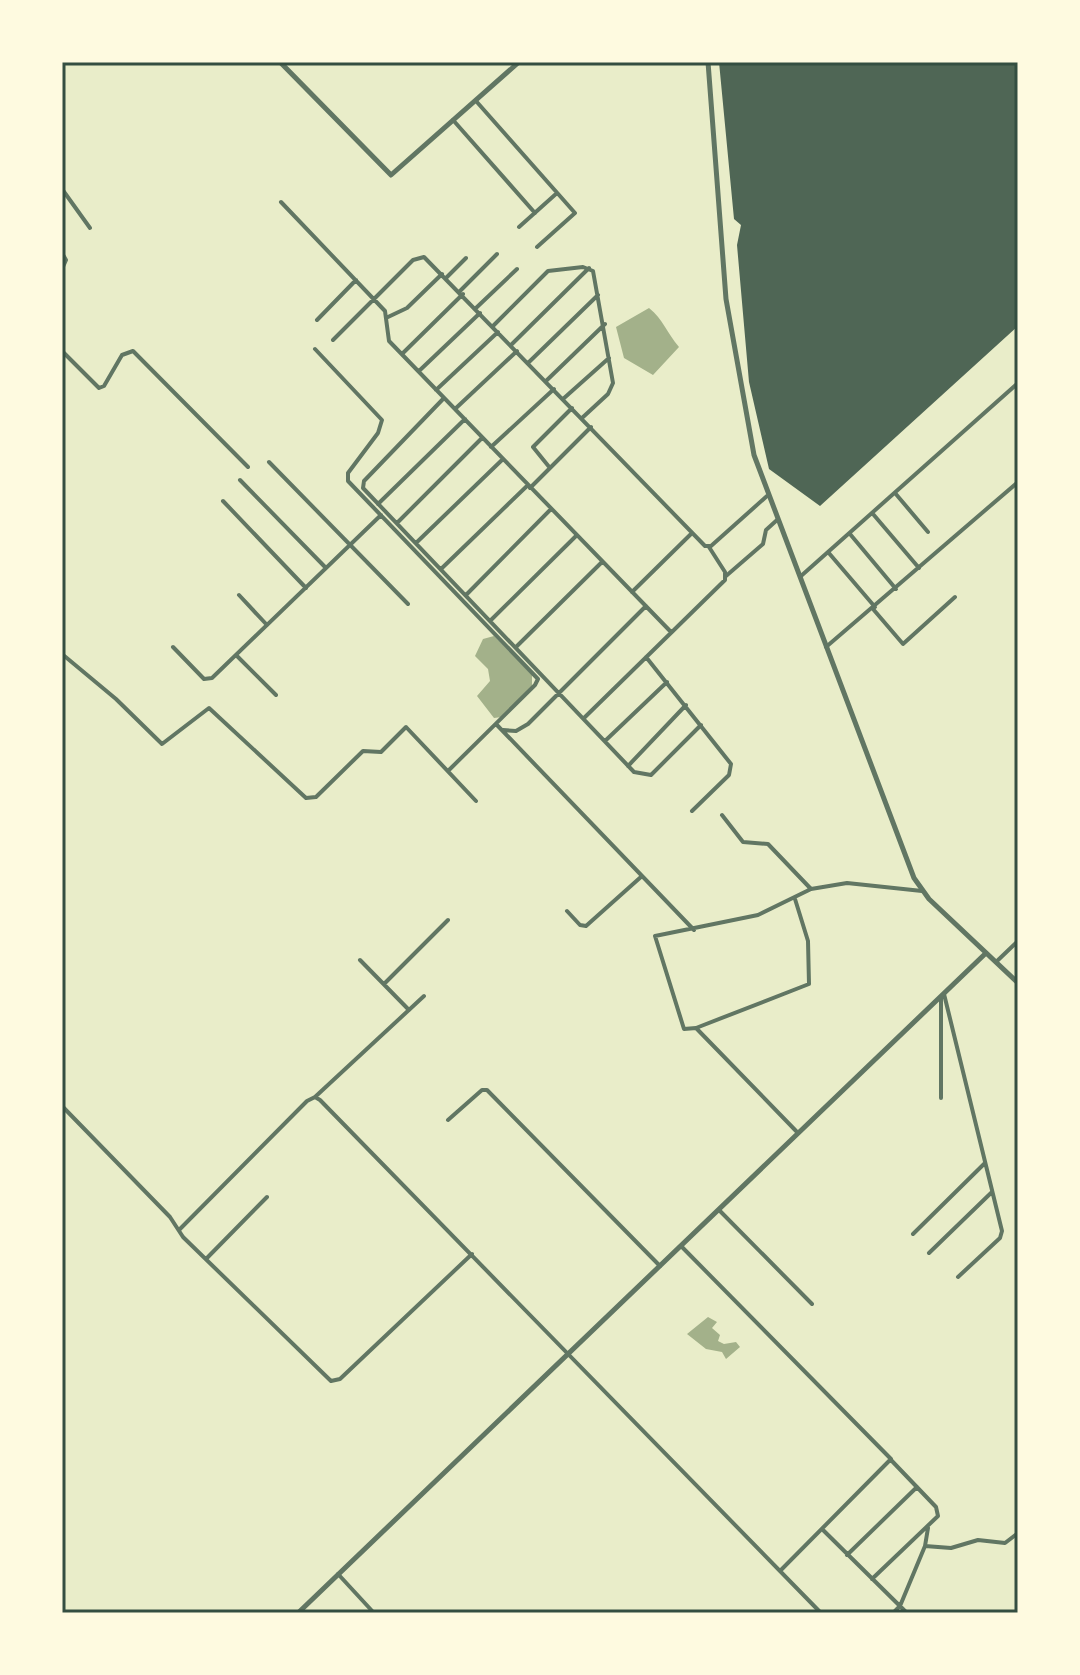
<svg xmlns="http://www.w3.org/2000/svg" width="1080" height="1675" font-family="'Crimson Pro',serif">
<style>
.water{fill:#a3b18a}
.building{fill:#4f6655}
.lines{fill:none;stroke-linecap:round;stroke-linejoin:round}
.minor{stroke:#617663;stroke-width:4}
.tertiary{stroke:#617663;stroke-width:5}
.neatline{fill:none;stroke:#344e41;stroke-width:3}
</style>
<rect width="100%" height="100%" fill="#e9edc9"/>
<path class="water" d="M649 308C663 319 667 333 679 347L653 375 624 358 616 327Z
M494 636 532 675V688L502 717 494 718 477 696 490 681 488 669 475 656 483 639Z
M708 1317 717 1322 712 1328 720 1335 718 1341 724 1344 736 1342 740 1347 726 1359 722 1352 706 1349 687 1334Z"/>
<path class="building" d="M719 62H1018V326L820 506 769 469 749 382 737 245 741 225 734 219Z"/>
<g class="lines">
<path class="minor" d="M476 101 575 213 537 247
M453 120 535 213
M62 189 90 228
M281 202 385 311 389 341 671 632
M519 227 557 193
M62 253 66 260 62 269
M446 278 466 258
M460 291 497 254
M476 308 517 269
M388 317 407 308 442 274
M317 320 356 280
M493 326 548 271 583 267 593 271 613 383 608 394 582 418
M333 340 413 260 424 257 705 546H711L767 496
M511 345 589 268
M315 349 382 420 378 433 348 473V481L538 679 535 685 449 770
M62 351 99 388 104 386 122 355 133 351 248 467
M402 354 463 294
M528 363 598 295
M419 371 480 313
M546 381 605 324
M436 390 498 332
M444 398 364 481 363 488 634 772 651 775 701 725
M563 399 609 358
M455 409 517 351
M491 447 554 389
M269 462 408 604
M550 468 533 447 572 408
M240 480 326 568
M530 488 591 427
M895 493 928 532
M223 501 306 588
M378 504 465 419
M873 514 919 568
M397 523 482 438
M850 534 896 589
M416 543 503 459
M828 552 875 607
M441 569 528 485
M726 576 763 544 766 530 777 520
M801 576 1018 383
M632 592 692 533
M239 595 267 625
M466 595 551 509
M873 609 903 644 955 597
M491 620 577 535
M173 647 204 679 212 678 381 515
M516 647 602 562
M826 647 1018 482
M62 654 116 699 162 744 209 708 306 798 316 797 363 751 381 752 406 727 476 801
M236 655 276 695
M646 657 731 764 729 775 692 811
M584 718 725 580V572L709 547
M496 724 694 930
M503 730 516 731 528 724 646 606
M605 741 667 682
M628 766 686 705
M722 815 743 842 768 844 811 889 847 883 922 891
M795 899 808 941 809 984 696 1028 684 1029 655 936 758 915 811 889
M567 911 580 925 586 926 642 876
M360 960 409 1010
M996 962 1018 941
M384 984 448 920
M944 994 1002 1231 1000 1238 958 1277
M941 997V1098
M697 1029 798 1133
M315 1097 424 996
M62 1106 170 1217 183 1237 331 1381 340 1379 472 1254
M448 1120 482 1090H487L660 1266
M719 1210 812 1304
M179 1230 307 1101 315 1097 320 1100 821 1613
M913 1234 985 1163
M681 1246 891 1459 780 1571
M929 1253 992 1192
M206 1259 267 1197
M823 1530 907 1613
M925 1546 928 1528
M847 1555 917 1487
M338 1574 374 1613
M872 1579 938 1516 936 1507 891 1460
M893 1613 900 1606 925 1546 951 1548 978 1540 1005 1543 1018 1533"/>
<path class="tertiary" d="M280 62 391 175 519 62
M708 62 726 299 754 455 914 878 929 899 1018 983
M298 1613 986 953"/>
</g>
<rect width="1080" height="1675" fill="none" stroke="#fefae0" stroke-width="128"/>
<rect x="64" y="64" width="952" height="1547" class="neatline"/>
</svg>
